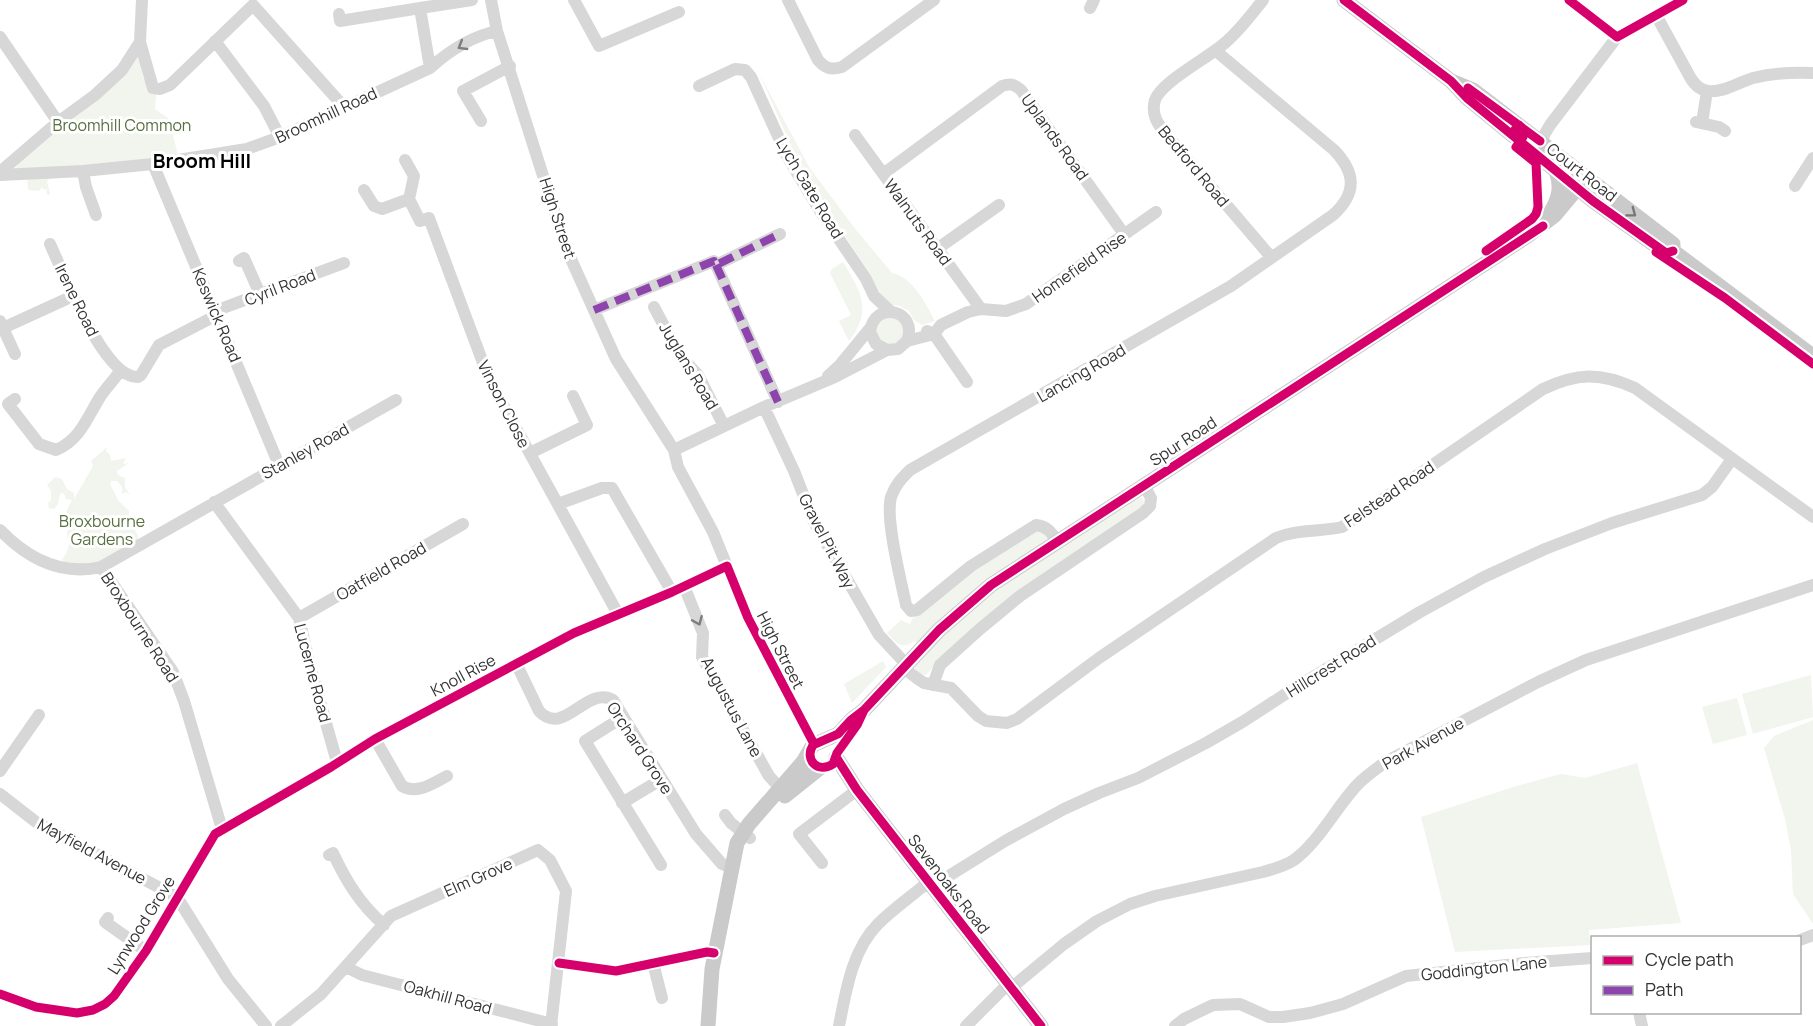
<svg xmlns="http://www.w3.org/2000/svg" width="1813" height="1026" font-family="Manrope,sans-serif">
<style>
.green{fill:#f1f5ed}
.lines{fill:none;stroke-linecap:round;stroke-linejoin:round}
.minor{stroke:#d7d7d7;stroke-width:12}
.major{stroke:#cacaca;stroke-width:15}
.quiet{stroke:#8e44ad;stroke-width:8;stroke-dasharray:15 8;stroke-linecap:butt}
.cycleway-casing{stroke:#fff;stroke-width:13}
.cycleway{stroke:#d6006c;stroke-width:9}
.oneway{stroke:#7d7d7d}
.oneway2{stroke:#777}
.labels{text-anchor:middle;stroke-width:6;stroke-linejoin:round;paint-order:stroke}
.street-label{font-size:16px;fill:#333;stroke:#fff}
.park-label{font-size:16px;fill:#56703f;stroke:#fff}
.quarter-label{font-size:20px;font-weight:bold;fill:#000;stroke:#fff}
</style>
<rect width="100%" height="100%" fill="#fff"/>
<path class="green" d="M137 54 139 56 143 78 156 94 155 109 175 123 172 131 178 155 50 179 47 181 50 194 48 195 46 192 47 189 44 190 42 187 39 191 28 190 27 175 13 171 19 163Z
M759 73 809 167 856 230 892 273C913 277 926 304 935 321L922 325 914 320 909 311 900 306 889 305 883 301 870 274 801 168Z
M843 262C861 292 873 310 849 341L839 321 851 315 830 273 832 269Z
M890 316 903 323V338L891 346 878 341C874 323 874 324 890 316Z
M107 447 106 451 110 455 111 461 126 458 123 464 129 463 117 471 118 475 125 478V487L130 495 126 492 122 494V487L117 481H111L110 484 118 500 129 511C128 525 138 529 139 542L90 566 64 562 62 559 66 554 71 539 67 537 68 524 71 517 67 516 66 512 72 500 66 499 64 493 60 494 58 504 54 509 49 508 48 503 51 500V491L47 485 55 477 62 479 67 489 74 493V499L93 466 91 461Z
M1134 496 1142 498 1144 502 1143 508 934 666 926 675 921 674 914 667 964 613 993 590Z
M1042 529 1050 539 918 644 914 641C902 651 895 642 887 633L901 620 910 624 912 619 978 567 1037 530Z
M883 661 886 667 852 703 844 684Z
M1811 675 1813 717 1753 734 1742 694Z
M1737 698 1747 735 1713 744 1702 707Z
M1813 720V924L1793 894 1791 850 1785 819 1764 748 1774 736Z
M1637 763 1681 923 1589 930 1590 945 1455 952 1421 817 1513 787 1561 774 1585 778Z"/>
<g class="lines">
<path class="minor" d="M491 0 497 31 566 248 616 359 674 450 678 467 713 532 748 618 814 744
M574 0 599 46 679 12
M788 0 818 60C826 69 831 70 842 67L934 0
M1263 0C1251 15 1240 30 1226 42 1210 57 1162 81 1155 100 1151 114 1157 123 1165 133L1271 257
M1569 0 1617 37
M1090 8 1094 0
M339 14 340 21 420 8
M1656 15 1690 77C1694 84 1700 90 1708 91 1723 93 1739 82 1753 78 1773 73 1792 72 1813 73
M0 37 58 122
M215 41 264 106 280 137
M140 42 153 88 160 89 170 85 253 5 344 107
M430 68 420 8 472 0
M699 86 735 69 745 70 751 77 788 158 820 211 866 279 874 296 890 311
M481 121 463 91 510 66
M1696 122 1719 127 1725 131
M1702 123 1707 91
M855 135 981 309
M1537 147 1550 125 1617 37 1683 0
M405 160 414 176 409 199 420 221 429 218 489 379 618 614
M153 164 279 465
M83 171 86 187 96 215
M0 172 58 122 95 95 122 70 140 42 142 0
M883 174 1002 86C1010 83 1014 84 1021 90L1124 234
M0 175 83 171 153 164 247 149 280 137 430 68C449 51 473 36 497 31
M1795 186 1813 158
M364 190 374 206 382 209 409 199
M50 244C63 272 104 379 138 377L141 375 159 345 217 315
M937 249 999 205
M239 261 244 258 260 294
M716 265 778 402
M654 307 680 356 698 375 724 426
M594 310 714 261 716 265 780 234
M215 311 344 263
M0 321 3 328 73 296
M3 328 15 354
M927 331 934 334 967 382
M887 350 876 344 870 332C874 299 919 310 907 341
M828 376 839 366 871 327
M15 399 8 404 39 444 56 450C80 440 87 418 100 397 106 388 114 380 120 371
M764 407 794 471 814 522 879 635 906 664 909 672 918 679 924 683 951 688 978 716 986 721 1007 723 1017 719 1099 658 1276 538C1297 529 1320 532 1342 527L1543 389C1577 373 1600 372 1635 388L1813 517
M674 450 764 407 835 377 887 350 898 349 907 341 934 334 941 325 968 312 981 309 1006 311 1026 304 1156 212
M530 453 587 425 573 396
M214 502 299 618 311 670 337 762
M558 504 602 488H612L672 592
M0 530C27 558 61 576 101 567L173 672 184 701 222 829
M1057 541C1051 532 1047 526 1036 525L971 566 917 610 911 611 906 605C901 581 885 518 891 497 895 485 902 478 910 470L1231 286 1333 215C1357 193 1356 173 1334 150L1216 51
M101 567 396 400
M684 586 703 633 702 657 769 776 780 788
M299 618 463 524
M516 663 539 711C564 738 586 685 613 700L696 834 722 864 732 868
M933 685 940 665 980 629 1020 596 1143 513 1150 506 1151 498 1144 485
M623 717 585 741 661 865
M375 739 402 786C417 795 433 783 447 776
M0 771 39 715
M0 794 36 822 177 897 228 979 266 1026
M622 803 662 779
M725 815 731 823 750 838
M329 855 333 853C346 881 360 904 384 925
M822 863 799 834 857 790
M931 887 1005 841 1064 809 1099 793 1138 778 1206 743 1244 721 1290 691 1420 612 1484 577 1545 549 1612 523 1702 495 1712 487 1732 459
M108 918 105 922 146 951
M1800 940 1813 935
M559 963 616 971 707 952 714 953
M653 963 662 998
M346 967 362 975 552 1024
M1011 988 1064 944 1097 921 1130 904 1155 896 1263 872C1274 869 1285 866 1294 860 1318 843 1337 806 1358 784 1367 775 1377 768 1387 761L1538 682 1586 660 1813 585
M0 994 36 1007 77 1013 93 1010 105 1004 114 996 146 951 215 834 331 767 375 739 574 633 672 592 727 566
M1639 1012 1642 1026
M281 1026 321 994 391 916 538 850 550 860 566 891 551 1026
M839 1026C846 991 852 950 878 924 893 909 912 896 928 882
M966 1026 1008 984
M1175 1026 1184 1019 1213 1005 1240 1004 1269 1017H1283L1310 1013 1343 1004 1406 976 1525 963 1592 958"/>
<path class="major" d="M1344 0 1451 81 1467 98 1593 201 1666 253 1673 251
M1451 81 1473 90 1673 244V251L1813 356
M1550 213C1559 199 1562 187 1556 171
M836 757 857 790 1041 1026
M785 796 820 768
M708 1026 712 969 737 843 749 824 803 762 813 745 838 734 851 720 864 710 939 630 991 585 1529 235 1555 215 1586 178"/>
<path class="quiet" d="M716 265 778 402
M594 310 714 261 716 265 780 234"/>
<g class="cycleway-casing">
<path id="cycleway" d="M1344 0 1451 81 1467 98 1593 201 1666 253 1673 251
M1569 0 1617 37 1683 0
M1468 88 1540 141
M1486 251 1532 219 1536 214 1538 207 1536 163 1516 147 1523 137 1514 131 1519 125
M1656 252 1725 298 1813 364
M864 710 857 725 837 753 833 764C818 774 804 760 813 745L838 734 851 720 864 710 939 630 991 585 1543 226
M836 757 857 790 1041 1026
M559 963 616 971 707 952 714 953
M0 994 36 1007 77 1013 93 1010 105 1004 114 996 146 951 215 834 331 767 375 739 574 633 672 592 727 566 748 618 814 744"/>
</g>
<use href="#cycleway" class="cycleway"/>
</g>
<defs><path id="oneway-chevron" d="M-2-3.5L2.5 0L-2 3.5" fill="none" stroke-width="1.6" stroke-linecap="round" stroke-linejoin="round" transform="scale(1.5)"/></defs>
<g class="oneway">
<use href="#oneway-chevron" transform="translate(462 46) rotate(149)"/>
<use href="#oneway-chevron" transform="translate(698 621) rotate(67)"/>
</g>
<use class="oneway2" href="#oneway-chevron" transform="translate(1632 213) rotate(37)"/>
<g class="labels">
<g class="street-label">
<text transform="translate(326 115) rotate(-25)" y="6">Broomhill Road</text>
<text transform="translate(1055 137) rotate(54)" y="6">Uplands Road</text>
<text transform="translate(1194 166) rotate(50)" y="6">Bedford Road</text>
<text transform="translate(1582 172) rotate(38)" y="6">Court Road</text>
<text transform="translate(810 188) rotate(59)" y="6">Lych Gate Road</text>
<text transform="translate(558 218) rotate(72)" y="6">High Street</text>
<text transform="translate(918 222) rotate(54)" y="6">Walnuts Road</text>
<text transform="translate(1079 267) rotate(-35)" y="6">Homefield Rise</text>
<text transform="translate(280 287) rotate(-21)" y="6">Cyril Road</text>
<text transform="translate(77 300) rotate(64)" y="6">Irene Road</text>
<text transform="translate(217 315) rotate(67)" y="6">Keswick Road</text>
<text transform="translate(689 366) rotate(59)" y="6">Juglans Road</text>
<text transform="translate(1081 373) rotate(-30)" y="6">Lancing Road</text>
<text transform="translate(504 404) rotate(63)" y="6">Vinson Close</text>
<text transform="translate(1183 441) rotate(-33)" y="6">Spur Road</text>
<text transform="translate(305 451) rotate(-29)" y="6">Stanley Road</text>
<text transform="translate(1389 494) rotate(-34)" y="6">Felstead Road</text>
<text transform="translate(827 541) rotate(63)" y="6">Gravel Pit Way</text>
<text transform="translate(381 571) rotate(-30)" y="6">Oatfield Road</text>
<text transform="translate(140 627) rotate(57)" y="6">Broxbourne Road</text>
<text transform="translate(781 650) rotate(63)" y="6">High Street</text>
<text transform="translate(1331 666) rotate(-32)" y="6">Hillcrest Road</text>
<text transform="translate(313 673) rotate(75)" y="6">Lucerne Road</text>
<text transform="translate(463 675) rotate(-28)" y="6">Knoll Rise</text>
<text transform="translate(732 707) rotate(62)" y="6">Augustus Lane</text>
<text transform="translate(1423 743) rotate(-29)" y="6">Park Avenue</text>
<text transform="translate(640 748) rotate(57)" y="6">Orchard Grove</text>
<text transform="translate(92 851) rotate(28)" y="6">Mayfield Avenue</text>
<text transform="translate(478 877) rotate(-24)" y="6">Elm Grove</text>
<text transform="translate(949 884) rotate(52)" y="6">Sevenoaks Road</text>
<text transform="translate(141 925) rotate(-58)" y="6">Lynwood Grove</text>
<text transform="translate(1484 968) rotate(-6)" y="6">Goddington Lane</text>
<text transform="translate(448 997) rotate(15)" y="6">Oakhill Road</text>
</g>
<g class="park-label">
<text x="122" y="131">Broomhill Common</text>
<text x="102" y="527">Broxbourne<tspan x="102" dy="18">Gardens</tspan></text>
</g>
<g class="quarter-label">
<text x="202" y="168">Broom Hill</text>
</g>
</g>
<rect x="1591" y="936" width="210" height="78" fill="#ffffff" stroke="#adadad" stroke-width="1.5"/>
<rect x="1603" y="956" width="30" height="9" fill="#d6006c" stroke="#adadad" stroke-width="1.5"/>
<text x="1645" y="966" font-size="18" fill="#333333">Cycle path</text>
<rect x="1603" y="986" width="30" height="9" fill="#8e44ad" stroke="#adadad" stroke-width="1.5"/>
<text x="1645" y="996" font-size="18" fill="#333333">Path</text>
</svg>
